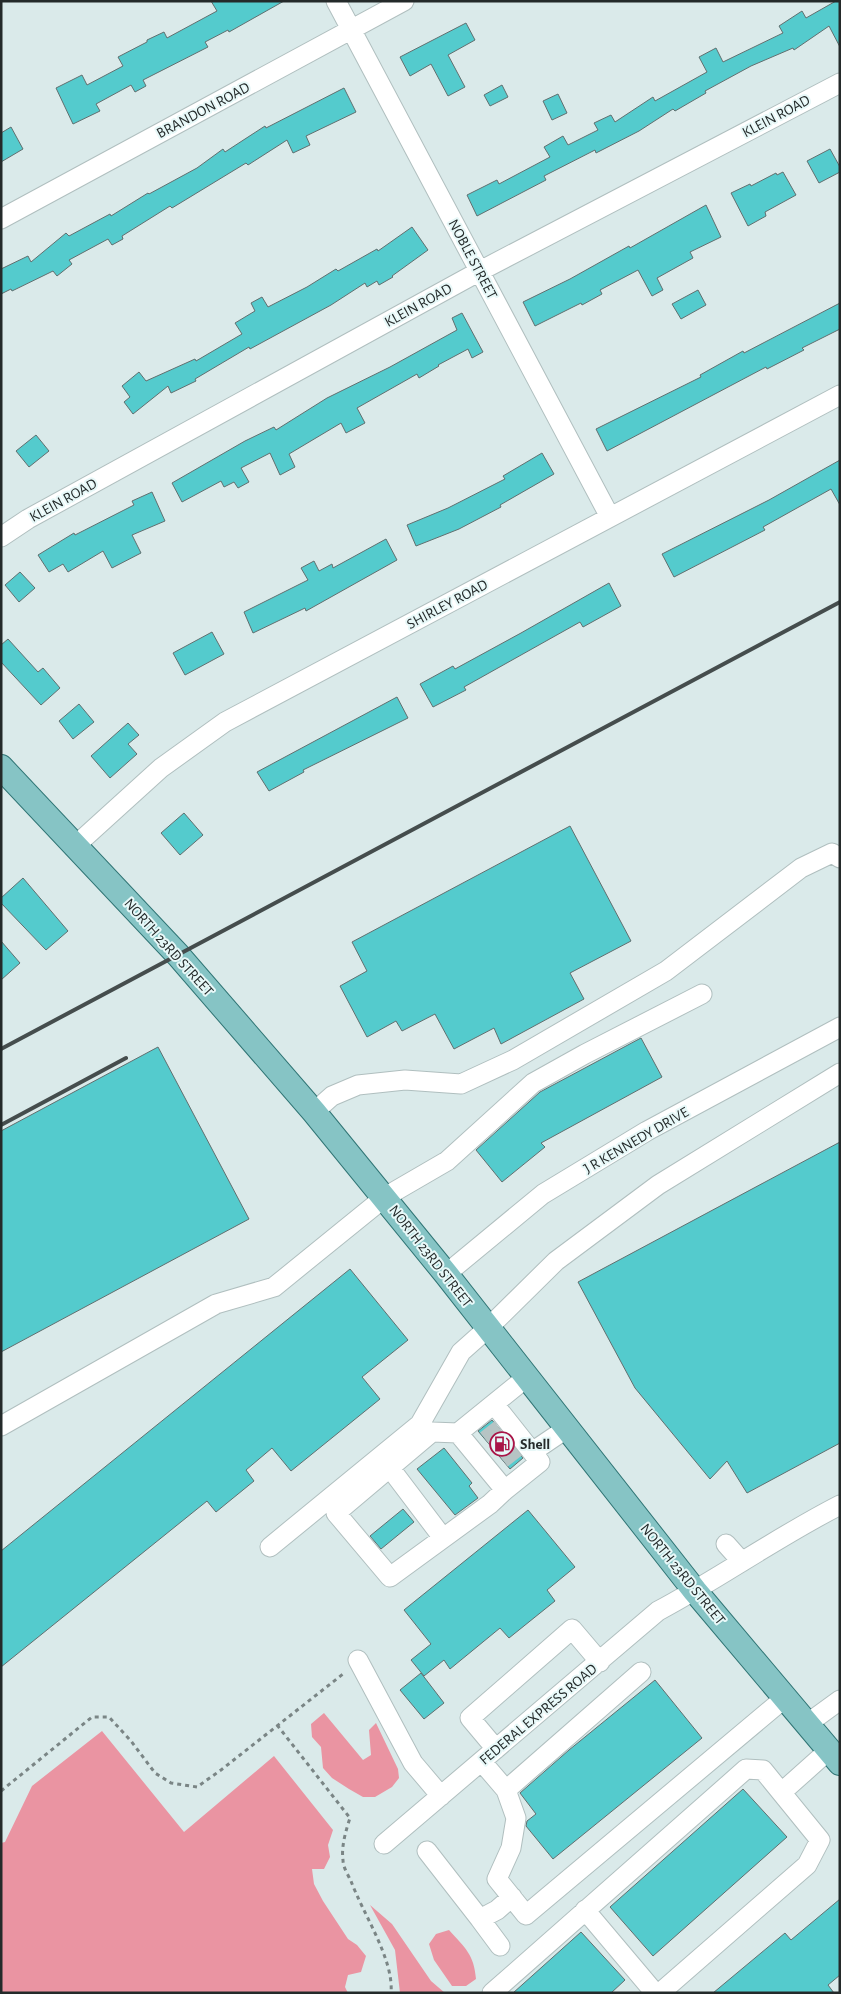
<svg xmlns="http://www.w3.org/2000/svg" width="841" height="1994" font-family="'Alegreya Sans',sans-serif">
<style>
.forest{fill:#ea94a2}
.building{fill:#54cbcd;stroke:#616f6f}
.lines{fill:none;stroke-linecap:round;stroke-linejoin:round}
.minor-tunnel{stroke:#b6c4c4;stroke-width:19;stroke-dasharray:19 9;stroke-linecap:butt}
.minor-casing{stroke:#b0bfbf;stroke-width:21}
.major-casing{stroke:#307575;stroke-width:26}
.path{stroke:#7a8585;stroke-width:3;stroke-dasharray:4 4;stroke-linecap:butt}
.minor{stroke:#fff;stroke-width:19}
.major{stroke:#86c4c5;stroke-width:24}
.rail{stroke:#454d4d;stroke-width:4}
.labels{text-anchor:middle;stroke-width:4;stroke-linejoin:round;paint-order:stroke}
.street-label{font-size:15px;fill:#242a2a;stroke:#e7f8f8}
.poi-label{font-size:15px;font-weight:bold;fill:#242a2a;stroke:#e7f8f8;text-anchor:start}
</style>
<rect width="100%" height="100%" fill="#daeaea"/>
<path class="forest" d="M324 1713 363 1760 371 1755 369 1730 376 1723 398 1769 399 1778 392 1787 375 1797H363L349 1789 332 1778 323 1768 321 1747 312 1737 311 1724Z
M102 1731 184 1832 274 1756 333 1830 328 1845 330 1857 324 1869H312L314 1884 323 1901 348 1939 357 1945 366 1956 361 1972 348 1975 345 1987 348 1993H1V1843L5 1842 32 1786Z
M370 1905 392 1924 431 1981 445 1993H400L395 1950Z
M449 1930C465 1948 474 1954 476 1979L466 1986H452L434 1960 429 1944 436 1934Z"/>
<path class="building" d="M211 1H284L229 32 228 30 205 42 208 47 143 80 146 86 135 92 131 85 96 104 100 111 73 124 56 88 82 75 87 85 123 66 118 57 147 42V40L164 32 167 38 217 11Z
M836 1H840V47L829 26 794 50 793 48 751 66 705 91 706 93 675 111 673 109 639 131 596 153 595 150 544 176 546 180 477 216 467 195 497 180 499 184 550 157 544 147 563 136 568 145 598 130 594 123 611 115 615 122 653 97 655 101 707 72 699 57 716 48 723 62 783 33 779 26 802 11 806 18Z
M466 23 475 40 448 55 465 87 448 96 431 64 410 76 400 57Z
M502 85 508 97 490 106 484 95Z
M344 88 356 112 306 136 310 145 293 153 287 140 248 165 246 163 172 208 170 206 122 236 123 239 112 245 108 239 69 260 72 264 57 276 53 271 12 291 11 289 1 294V269L28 256 31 262 66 233 69 236 110 214 111 216 148 193 149 194 197 168 223 149 225 152 265 126 266 128Z
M558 94 567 113 552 120 543 101Z
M11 127 23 149 1 162V133Z
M830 149 840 167V172L819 183 807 161Z
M783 172 796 195 765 212 766 216 748 226 731 193 750 184 751 186 776 173 777 175Z
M706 205 721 237 690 252 693 258 657 278 663 290 652 296 638 270 600 290 602 294 582 305 581 303 535 326 523 302 570 279 629 246 630 248Z
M412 227 428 250 392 276 393 277 379 285 377 281 367 287 365 283 331 305 250 349 249 347 195 379 196 381 171 393 168 386 133 414 124 402 130 397 122 386 139 372 146 381 195 359 196 361 242 334 235 323 255 311 251 303 262 297 268 307 307 287 336 269 338 271 377 249 378 251Z
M698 290 706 305 681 319 672 304Z
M840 303V329L802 348 804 350 767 369 766 367 607 451 596 429 701 377 700 375 743 351 744 353Z
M462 313 483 352 472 358 468 349 438 365 439 366 419 378 417 374 357 408 365 423 346 433 341 423 289 454 295 467 280 475 270 453 241 468 249 482 238 488 234 482 224 487 221 481 182 502 172 483 245 441 274 427 276 430 327 398 390 367 457 330 452 318Z
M36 435 49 451 29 467 16 451Z
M542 453 554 474 500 505 501 507 459 529 416 546 407 525 448 508 505 479 503 476Z
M840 460V505L831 489 763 527 765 530 674 577 662 554 769 500Z
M152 492 165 521 132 535 141 553 112 568 103 551 68 572 63 564 49 572 38 555 74 533 75 535 134 505 132 501Z
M386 539 397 560 306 611 305 608 253 633 244 612 308 580 301 568 314 561 319 571 332 564 333 568Z
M20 572 35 588 19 602 5 585Z
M609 583 621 606 583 627 580 622 464 687 466 690 433 707 420 684 453 666 455 669 521 633Z
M212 632 224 654 185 675 173 653Z
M8 639 38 672 43 668 60 688 41 705 1 662V645Z
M397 697 408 718 303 770 304 772 269 791 257 772Z
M79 704 94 722 73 739 59 721Z
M128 723 139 735 128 744 137 754 110 778 91 756Z
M184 813 203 835 180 855 161 833Z
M570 826 631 941 570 973 584 999 501 1044 494 1028 454 1049 435 1014 402 1031 396 1021 367 1037 340 986 367 971 352 942Z
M23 878 68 931 46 950 1 903V898Z
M1 941 20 963 1 980Z
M641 1038 662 1077 541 1143 545 1147 502 1182 476 1150 540 1092Z
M158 1047 249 1219 1 1352V1131Z
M840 1142V1443L747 1493 727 1461 710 1479 635 1388 578 1282Z
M350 1269 408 1340 362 1377 380 1399 291 1471 272 1448 246 1470 254 1481 216 1512 207 1501 1 1667V1551Z
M492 1420 523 1458 510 1469 478 1431Z
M444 1448 472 1483 469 1486 478 1498 455 1515 417 1469Z
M403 1509 414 1522 381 1549 370 1536Z
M528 1510 575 1567 547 1590 555 1601 509 1638 500 1628 450 1669 444 1660 424 1676 411 1660 431 1644 404 1610Z
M421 1673 444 1703 424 1719 400 1690Z
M655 1680 702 1738 553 1859 526 1826 527 1821 536 1814 520 1793 569 1750Z
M743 1789 787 1837 653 1956 610 1907Z
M840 1899V1975L828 1985 834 1993H713L785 1933 791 1940Z
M581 1932 625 1980 611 1993H513Z"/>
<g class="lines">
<path class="minor-tunnel" d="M486 1440 500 1429
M502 1459 516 1448"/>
<g class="minor-casing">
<path id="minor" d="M336 1 610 517
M1 219 404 1
M1 537 28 519 480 271 840 83
M75 846 161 768 225 722 840 395
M314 1112 332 1096 358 1085 405 1080 461 1084 513 1060 666 971 801 868 832 853 840 858
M446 1274 543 1194 647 1131 840 1027
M494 1404 540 1462 505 1490 458 1433 527 1377
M1 1426 216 1304 274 1287 385 1197 447 1161 533 1083 585 1054 702 994
M458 1433 432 1432 336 1513 390 1577 490 1504 505 1490
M532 1452 566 1429
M390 1468 443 1538
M726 1544 742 1562
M270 1547 420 1424 461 1352 488 1328 556 1261 658 1185 840 1073
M358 1660 413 1763 441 1796
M641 1672 506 1790 516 1818 511 1848 497 1879 526 1915 786 1697
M807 1724 840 1700
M496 1749 470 1718 572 1629 600 1662
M482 1762 506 1790
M782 1792 829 1750
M384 1844 658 1611C720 1578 777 1537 840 1505
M427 1851 480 1919 497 1910 512 1897
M585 1910 655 1993
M480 1919 500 1946
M492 1993 746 1769 763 1770 820 1840 807 1865 660 1993"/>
</g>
<g class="major-casing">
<path id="major" d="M1 767 178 955 314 1112 446 1274 695 1591 840 1763"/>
</g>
<path class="path" d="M277 1725 350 1818C346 1830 341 1847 343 1860 343 1867 348 1875 351 1881 363 1914 394 1959 391 1993
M1 1791 92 1717H109L131 1741 155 1773 171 1783 197 1787 221 1770 343 1674H346"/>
<use href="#minor" class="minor"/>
<use href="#major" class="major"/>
<path class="rail" d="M1 1049 840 602
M1 1125 126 1058"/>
</g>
<defs>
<g id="fuel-ring" transform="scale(1.25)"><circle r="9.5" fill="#e7f8f8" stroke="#a91447" stroke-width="1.5"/><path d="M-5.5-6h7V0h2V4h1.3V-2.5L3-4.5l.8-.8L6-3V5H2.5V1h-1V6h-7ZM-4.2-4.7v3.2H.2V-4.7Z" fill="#a91447"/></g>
</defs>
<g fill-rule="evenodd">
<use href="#fuel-ring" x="502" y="1444"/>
</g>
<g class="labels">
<g class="street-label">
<text transform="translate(203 110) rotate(-28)" y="5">BRANDON ROAD</text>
<text transform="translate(776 116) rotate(-28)" y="5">KLEIN ROAD</text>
<text transform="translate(473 259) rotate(62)" y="5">NOBLE STREET</text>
<text transform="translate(418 305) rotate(-29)" y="5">KLEIN ROAD</text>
<text transform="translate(63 500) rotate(-29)" y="5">KLEIN ROAD</text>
<text transform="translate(447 604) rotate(-28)" y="5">SHIRLEY ROAD</text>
<text transform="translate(169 947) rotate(48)" y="5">NORTH 23RD STREET</text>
<text transform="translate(636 1140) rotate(-30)" y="5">J R KENNEDY DRIVE</text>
<text transform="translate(431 1256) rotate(52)" y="5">NORTH 23RD STREET</text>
<text transform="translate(683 1574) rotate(51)" y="5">NORTH 23RD STREET</text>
<text transform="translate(538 1714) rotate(-40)" y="5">FEDERAL EXPRESS ROAD</text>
</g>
<g class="poi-label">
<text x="520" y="1449">Shell</text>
</g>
</g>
<rect width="841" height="1994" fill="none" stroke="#242a2a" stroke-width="5"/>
</svg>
